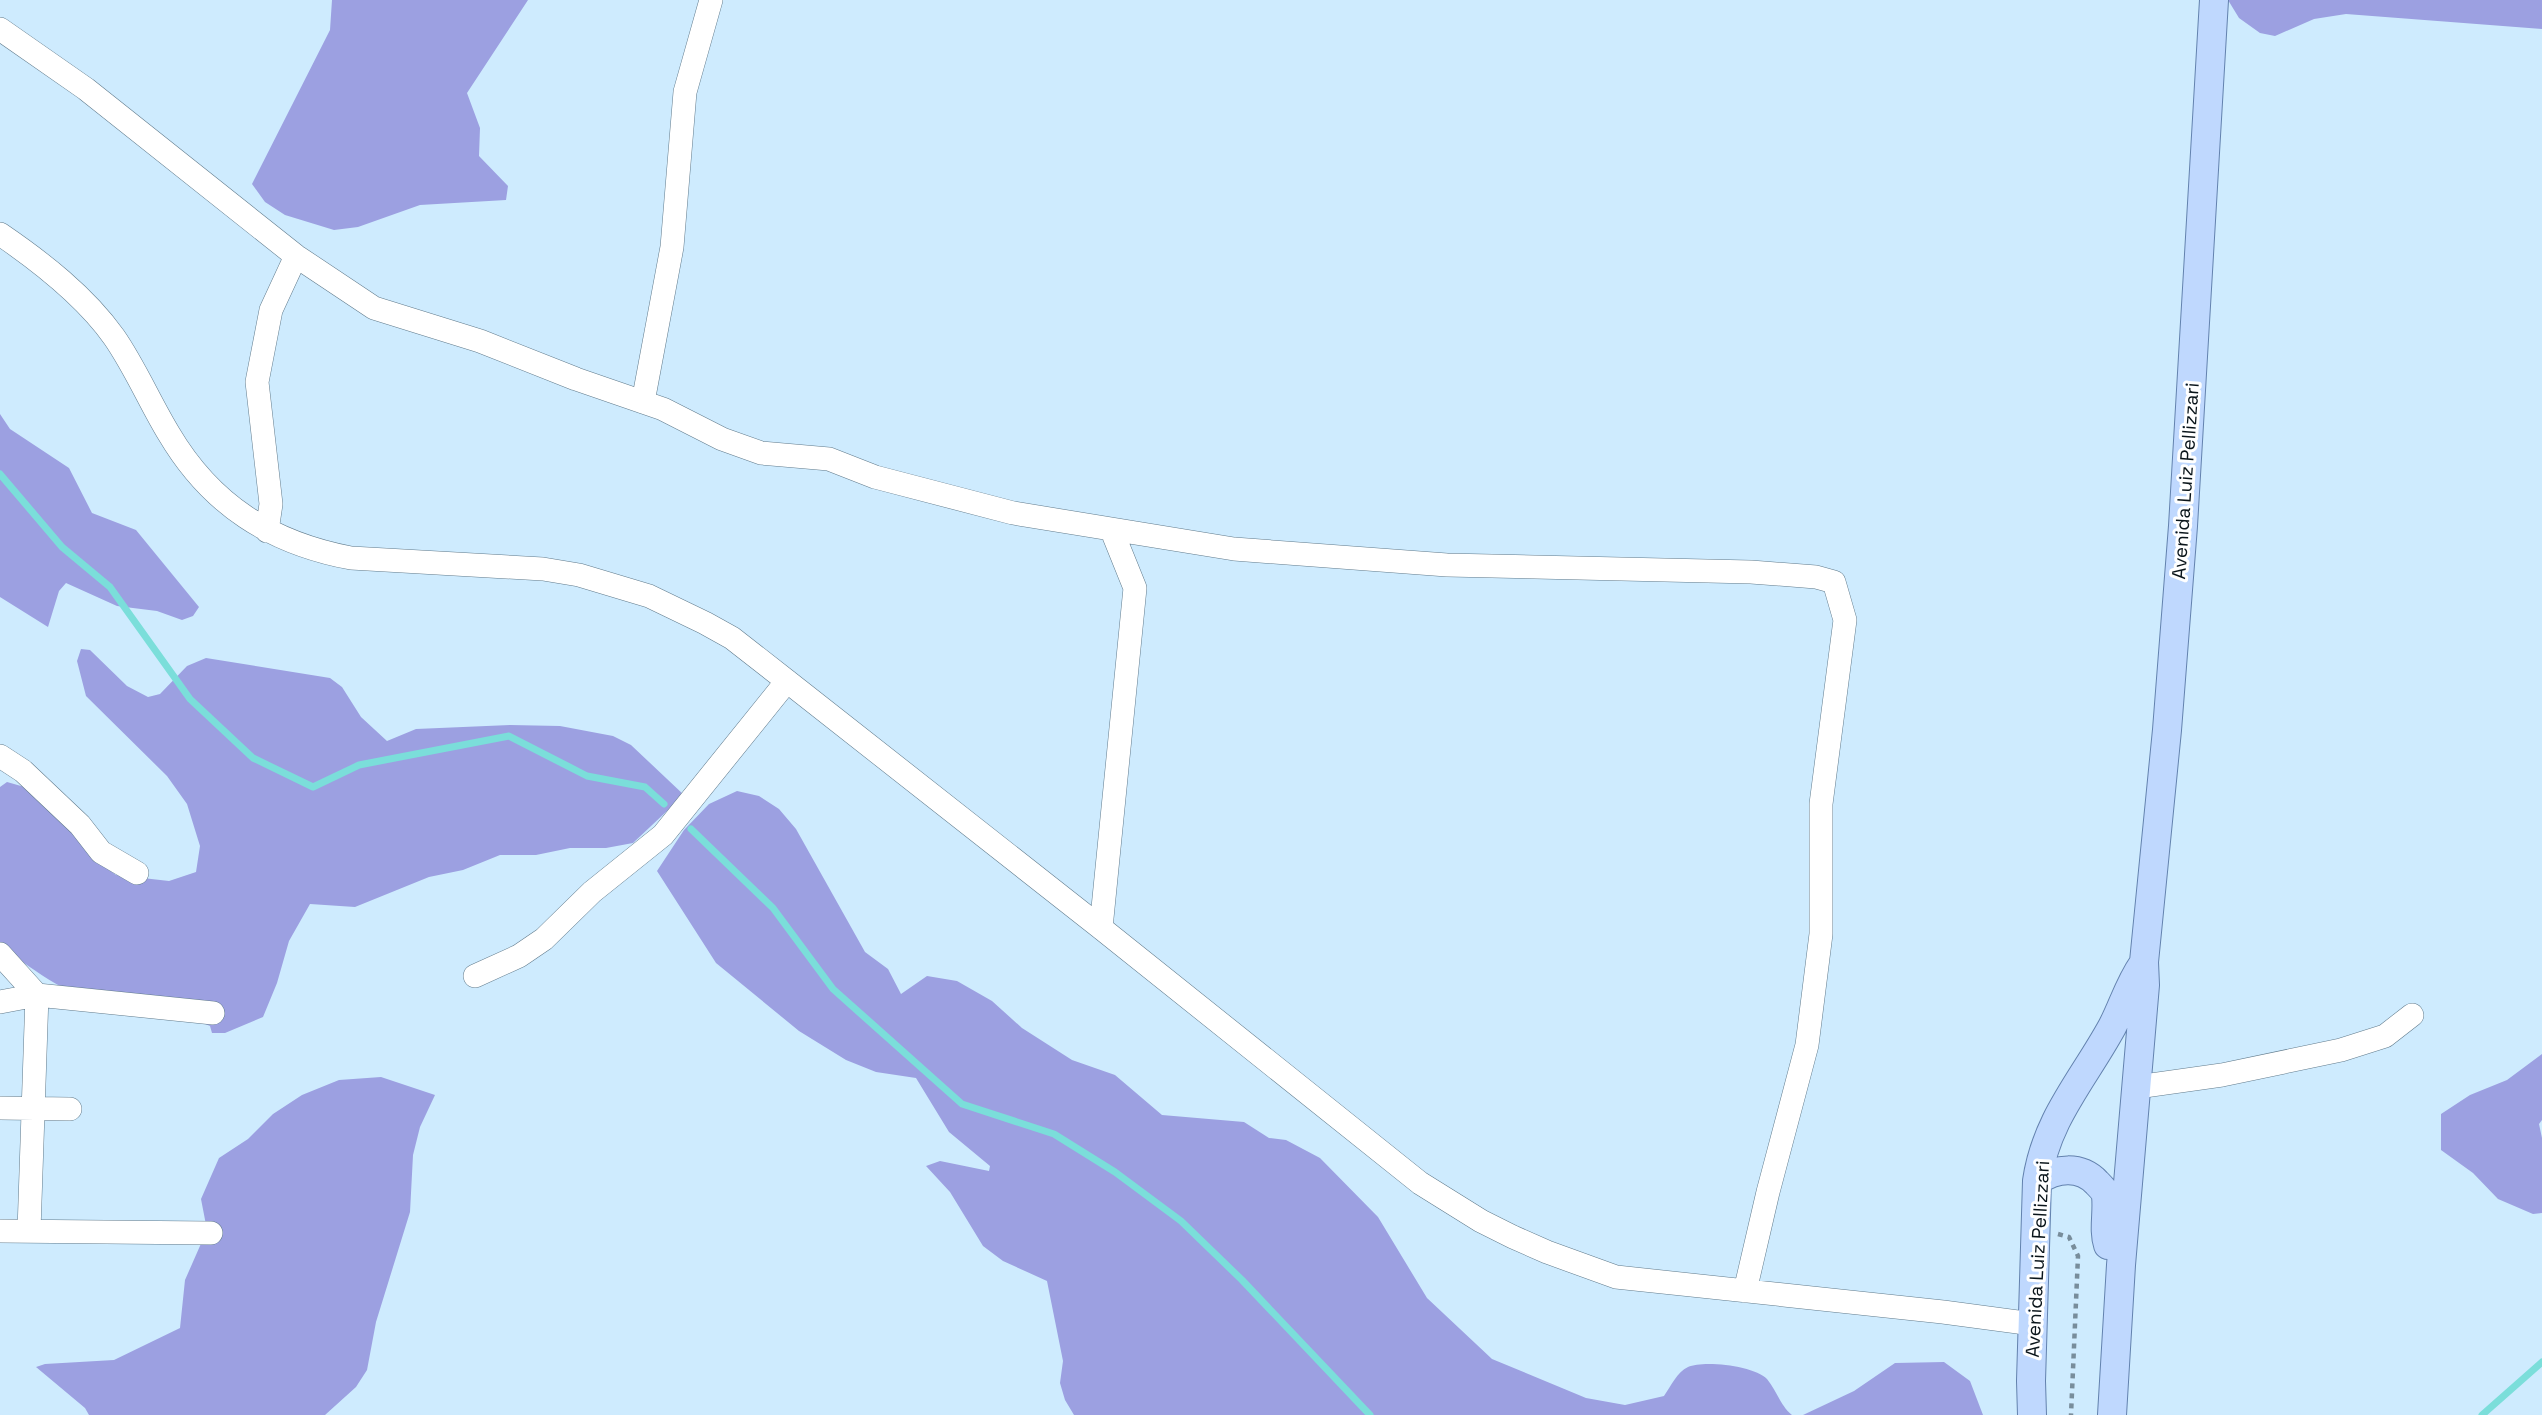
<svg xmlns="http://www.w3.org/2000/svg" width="2542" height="1415" font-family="'Space Grotesk',sans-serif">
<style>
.forest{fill:#9ca0e1}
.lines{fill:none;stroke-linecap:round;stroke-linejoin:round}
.stream{stroke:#7bdeda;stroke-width:7}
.minor-casing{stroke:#617b8c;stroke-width:24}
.major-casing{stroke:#6382ae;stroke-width:30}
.path{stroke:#788d9b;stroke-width:4.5;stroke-dasharray:5 5;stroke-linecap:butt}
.minor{stroke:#fff;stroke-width:23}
.major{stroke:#bfd8fe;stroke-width:28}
.labels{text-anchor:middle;stroke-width:6;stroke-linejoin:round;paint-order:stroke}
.street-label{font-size:19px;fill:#09141a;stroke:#fff}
</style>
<rect width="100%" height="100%" fill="#ceebfe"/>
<path class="forest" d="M332 0H528L467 93 480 128 479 156 508 186 506 200 420 205 358 227 334 230 285 215 265 202 252 184 330 30Z
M2228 0H2542V29L2346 14 2314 19 2275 36 2260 33 2239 18Z
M0 414 10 429 69 468 92 513 136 530 199 607 193 616 182 620 157 611 117 606 66 583 59 591 48 627 0 597Z
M81 649 90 650 127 686 148 697 160 694 187 666 206 658 330 678 342 687 361 717 387 741 416 729 510 725 560 726 613 736 631 745 684 795 633 843 606 848H570L536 855H500L463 870 429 877 355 907 310 904 289 941 277 983 263 1017 225 1033H212L210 1026C177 1010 139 1016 105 1006 72 996 24 967 0 942V787L7 782 35 790 95 859 116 875 169 881 196 872 200 846 187 804 167 776 86 696 77 661Z
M737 791 759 796 779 809 796 829 865 952 888 969 901 994 927 976 957 981 992 1001 1022 1028 1072 1060 1115 1075 1162 1115 1244 1122 1269 1138 1286 1140 1320 1158 1378 1217 1427 1298 1492 1359 1586 1398 1625 1405 1664 1396C1671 1386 1677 1372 1688 1367 1704 1360 1755 1366 1767 1379 1777 1391 1780 1405 1792 1415H1074L1065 1400 1060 1383 1063 1361 1047 1281 1003 1261 983 1246 950 1192 926 1166 940 1161 989 1171 990 1166 949 1132 916 1078 876 1072 846 1060 799 1031 716 963 657 871 684 830 709 804Z
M2542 1054V1120L2539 1124 2542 1138V1213L2533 1214 2498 1199 2473 1173 2441 1150V1114L2470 1095 2507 1080Z
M381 1077 435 1095 420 1127 413 1155 410 1212 376 1322 367 1370 356 1387 325 1415H89L85 1408 36 1367 45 1364 114 1360 180 1328 185 1280 207 1230 201 1199 219 1158 248 1139 273 1114 302 1095 339 1080Z
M1944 1362 1970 1381 1983 1415H1803L1854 1391 1895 1363Z"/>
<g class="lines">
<path class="stream" d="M0 474 62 547 110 587 190 699 253 758 313 787 359 765 509 736 587 776 645 787 664 804
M691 829 773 908 833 989 962 1104 1054 1134 1115 1172 1181 1221 1242 1280 1370 1415
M2482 1415 2542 1362"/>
<g class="minor-casing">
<path id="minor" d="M0 29 86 89 296 256 374 308 480 341 576 379 663 409 722 439 761 453 829 459 875 477 1013 513 1234 549 1447 565 1751 572 1816 577 1834 582 1845 620 1821 804V934L1807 1045 1768 1192 1745 1291
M0 234C41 262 85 296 114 337 135 367 150 403 169 434 211 505 271 543 351 558L543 569 579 575 649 596 705 623 732 638 787 681 1101 928 1420 1183 1481 1221 1513 1237 1547 1252 1616 1277 1943 1312 2033 1324
M643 402 672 247 685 92 711 0
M267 531 271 504 257 382 271 310 296 256
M0 756 23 771 80 825 101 852 137 873
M1101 928 1135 588 1112 531
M0 954 37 995 213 1013
M475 976 519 956 544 939 592 892 663 835 787 681
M0 1002 37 995 29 1231
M2137 1087 2222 1075 2341 1050 2385 1036 2412 1015
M0 1108 70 1109
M0 1231 211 1233"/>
</g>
<g class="major-casing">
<path id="major" d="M2037 1181C2056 1168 2080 1165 2097 1183 2101 1187 2105 1191 2106 1196 2108 1212 2103 1230 2108 1245
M2032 1415 2031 1381 2037 1181C2046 1119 2083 1080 2112 1027 2123 1006 2129 984 2143 964
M2112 1415 2121 1265 2145 985 2144 962 2167 730 2183 526 2214 0"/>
</g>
<path class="path" d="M2058 1234 2069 1237 2078 1256 2071 1415"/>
<use href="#minor" class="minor"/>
<use href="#major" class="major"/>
</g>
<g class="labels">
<g class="street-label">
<text transform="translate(2185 481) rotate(-86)" y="7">Avenida Luiz Pellizzari</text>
<text transform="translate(2037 1259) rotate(-87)" y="7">Avenida Luiz Pellizzari</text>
</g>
</g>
</svg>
